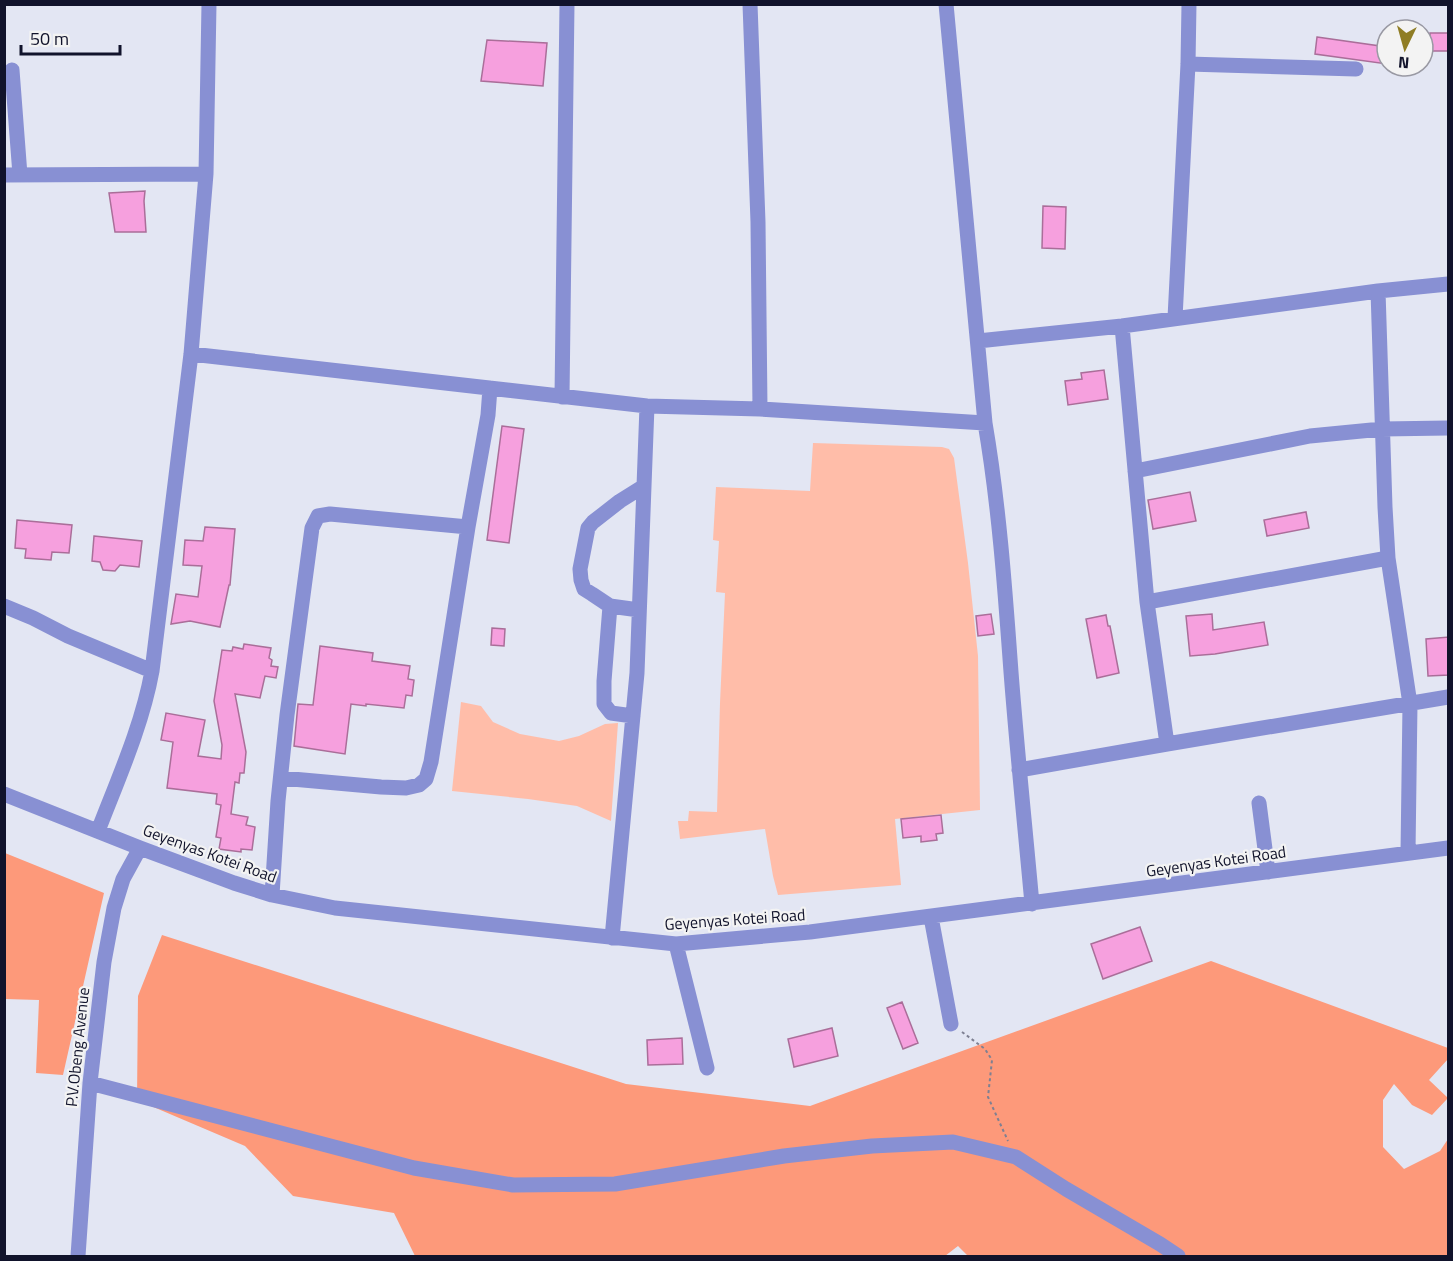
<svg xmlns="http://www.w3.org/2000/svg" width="1453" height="1261" font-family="'Titillium Web',sans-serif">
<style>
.green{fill:#ffbda9}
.forest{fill:#fd997a}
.building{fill:#f6a0de;stroke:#aa6e99;stroke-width:1.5}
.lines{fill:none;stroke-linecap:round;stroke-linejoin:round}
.path{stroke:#7e8092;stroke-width:2;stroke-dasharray:3 3;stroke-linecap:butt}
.minor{stroke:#8890d3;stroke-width:15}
.labels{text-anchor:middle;stroke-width:4.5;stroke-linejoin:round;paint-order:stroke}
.street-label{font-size:16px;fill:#11132b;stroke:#f3f3f3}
</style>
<rect width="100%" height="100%" fill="#e3e6f3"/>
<path class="green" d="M813 443 942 447 949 449 954 458 968 563 978 656 980 810 895 819 901 885 778 895 773 876 765 829 680 839 678 821H688L689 811 717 812 720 703 725 593 716 592 719 541 713 540 716 487 810 491Z
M461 702 481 706 493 722 520 734 559 741 579 736 605 724 618 723 611 821 577 806 528 799 452 791Z"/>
<path class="forest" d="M5 853 104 893 63 1075 36 1073 39 1000 5 999Z
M162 935 626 1084 810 1106 1211 961 1448 1048V1059L1429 1080 1448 1098 1432 1115 1412 1105 1394 1084 1383 1100V1147L1404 1169 1440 1151 1448 1139V1256H968L958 1246 945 1256H415L394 1213 293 1196 245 1146 137 1100 138 996Z"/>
<path class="building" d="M1430 33H1449V51H1423V37H1430Z
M1317 37 1387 47V64L1315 54Z
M487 40 547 43 543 86 481 81Z
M145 191 144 201 146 232H115L109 193Z
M1043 206 1066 207 1065 249 1042 248Z
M1104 370 1108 399 1068 405 1065 381 1082 379 1081 373Z
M502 426 524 429 509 543 487 540Z
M1190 492 1196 521 1153 529 1148 500Z
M1306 512 1309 528 1267 536 1264 520Z
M17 520 72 525 69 553 52 552 51 560 25 558 26 549 15 548Z
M205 527 235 529 230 585H229L220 627 190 621 171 624 176 594 198 597 202 566 183 565 185 540 203 541Z
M94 536 142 541 139 567 120 565 115 571 103 570 100 562 92 561Z
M991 614 994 634 978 636 976 616Z
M1212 614 1213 630 1264 622 1268 645 1215 654 1190 656 1186 616Z
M1106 615 1108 626H1110L1119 673 1097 678 1086 619Z
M492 628 505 629 504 646 491 645Z
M1449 637V675L1428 676 1426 639Z
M244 644 271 648 269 658 272 660 271 666 278 667 276 678 265 676 260 698 235 694 246 752 244 773H240L239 783 235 782 231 814 248 817 246 825 255 827 252 850 241 849V852L219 849 221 838 216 837 221 805 216 804 217 794 167 788 173 742 161 740 166 713 205 720 198 756 221 759 222 745 214 701 222 650 232 651 233 647 243 649Z
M320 646 373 653 372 661 410 666 408 679 414 680 412 696 406 695 404 708 366 704V706L351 704 345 754 294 746 298 704 313 705Z
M941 815 943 833 936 834 937 840 921 842V836L903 838 901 819Z
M1140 927 1152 961 1103 979 1091 944Z
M902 1002 918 1043 903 1049 887 1008Z
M832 1028 838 1056 794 1067 788 1039Z
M682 1038 683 1064 648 1065 647 1040Z"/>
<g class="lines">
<path class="path" d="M962 1032 985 1049 992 1060 988 1097 1008 1141"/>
<path class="minor" d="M750 4 758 222 760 409
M946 4 985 423C999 505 1005 589 1011 672 1017 750 1025 827 1032 904
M1188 64 1356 69
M12 70 20 175
M4 175 206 174
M1378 291 1385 507 1388 558 1410 704 1408 853
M1175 318 1188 64 1189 4
M1122 326 1147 602 1167 744
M978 341 1122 326 1378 291 1448 284
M191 354 647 406 760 409 985 423
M562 397 567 4
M1135 471 1310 436 1382 429 1448 428
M1147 602 1388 558
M4 606 33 618 68 636 152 671
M610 606 604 681V704L611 713 633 716
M639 610 610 606 592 594 584 589 581 580 580 569 588 528 593 522 620 501 644 486
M1019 770 1167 744 1448 697
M281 778 381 787 406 788 419 785 426 779 431 762 468 527 488 415 490 388
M4 794 140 848 234 883 272 895 335 908 676 944 810 932 1448 848
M1259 803 1268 872
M98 831C118 779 142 726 152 671L191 354 206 174 209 4
M272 895 278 801 287 715 312 528 318 516 330 514 468 527
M931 917 951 1024
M612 938 637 673 647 406
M676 944 707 1068
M90 1083 414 1168 513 1185 615 1184 784 1156 872 1146 953 1142 1016 1157 1066 1189 1160 1244 1178 1256
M78 1256 90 1083 104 962 114 908 123 879 140 848"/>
</g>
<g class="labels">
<g class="street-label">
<text transform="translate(210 853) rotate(20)" y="6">Geyenyas Kotei Road</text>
<text transform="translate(1216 861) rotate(-8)" y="6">Geyenyas Kotei Road</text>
<text transform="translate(735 919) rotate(-4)" y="6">Geyenyas Kotei Road</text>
<text transform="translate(77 1047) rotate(-84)" y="6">P.V.Obeng Avenue</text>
</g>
</g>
<rect width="1453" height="1261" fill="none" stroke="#11132b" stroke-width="12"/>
<g transform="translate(1405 48) rotate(185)"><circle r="28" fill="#f3f3f3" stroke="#9999a3" stroke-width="1.5"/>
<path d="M0-4.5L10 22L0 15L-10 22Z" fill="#8f7d24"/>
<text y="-9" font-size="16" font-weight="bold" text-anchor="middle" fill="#11132b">N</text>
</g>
<path d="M21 45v9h99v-9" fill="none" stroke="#11132b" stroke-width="3"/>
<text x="30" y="45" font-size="18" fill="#11132b" stroke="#f3f3f3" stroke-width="4.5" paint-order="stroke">50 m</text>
</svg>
